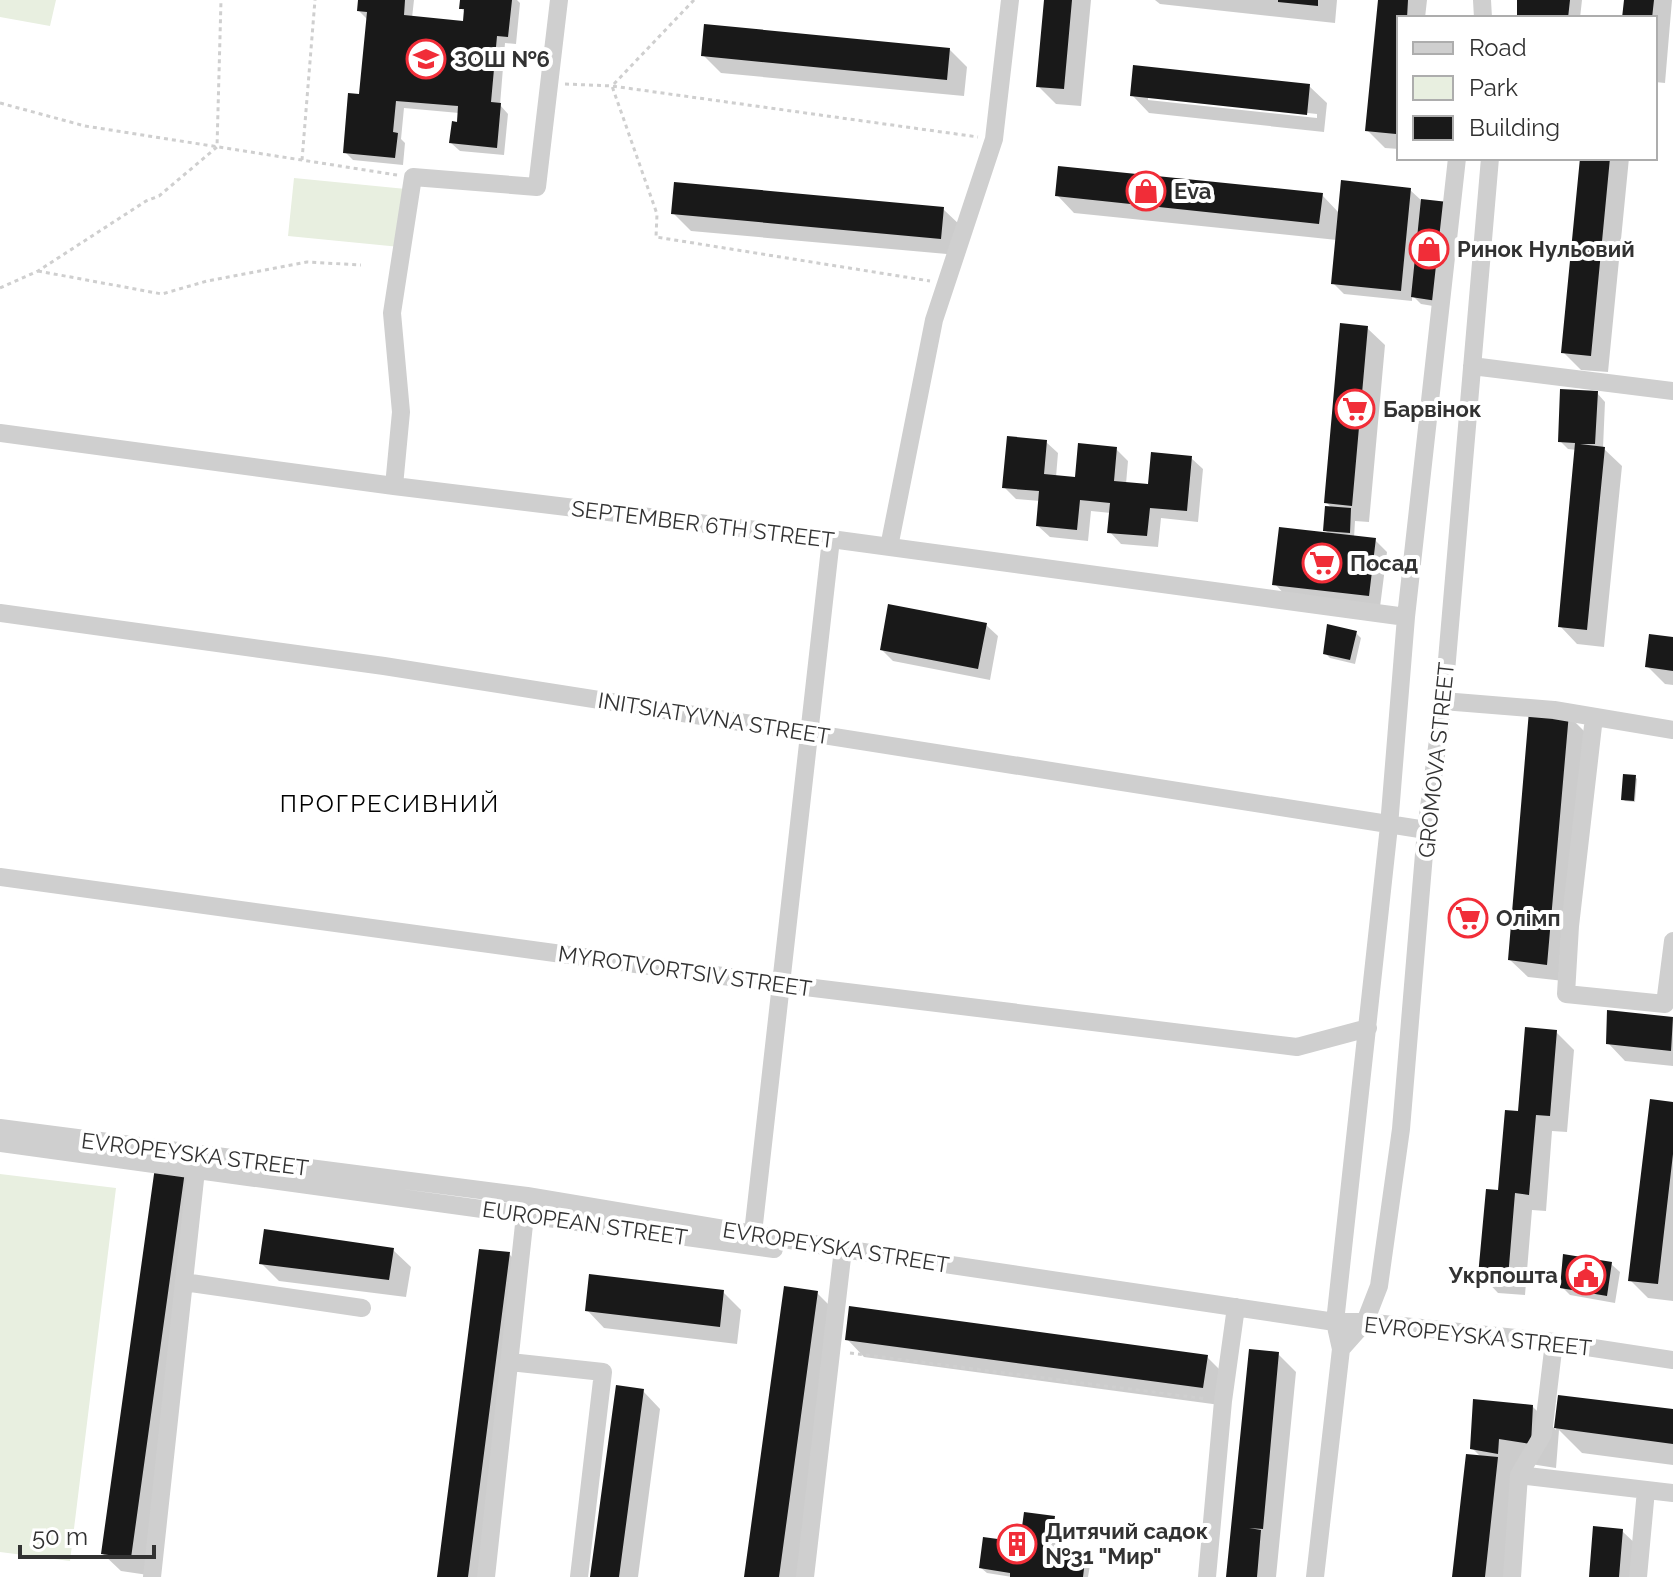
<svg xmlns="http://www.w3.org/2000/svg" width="1673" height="1577" font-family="Raleway,sans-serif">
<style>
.green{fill:#e8efe0}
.shadow{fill:#0003;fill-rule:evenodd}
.building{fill:#191919}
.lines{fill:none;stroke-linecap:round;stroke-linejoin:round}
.path{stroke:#cfcfcf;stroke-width:3;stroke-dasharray:4 4;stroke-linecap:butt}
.minor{stroke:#cfcfcf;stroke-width:18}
.labels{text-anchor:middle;stroke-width:8;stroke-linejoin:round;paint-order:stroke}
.poi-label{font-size:22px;font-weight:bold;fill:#323232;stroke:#fff;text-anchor:start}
.street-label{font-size:22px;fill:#323232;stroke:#fff}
.neighbourhood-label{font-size:24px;letter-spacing:2px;fill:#000;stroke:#fff}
</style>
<rect width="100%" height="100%" fill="#fff"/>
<path class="green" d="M0 0H56L50 26 0 17Z
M294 178 406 189 400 247 288 236Z
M0 1174 116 1188 70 1561 0 1552Z"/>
<path class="shadow" d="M360 0H414L412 18 465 23 466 13 461 8 462 0H517L520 3 516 44 505 43 500 105 508 114 504 155 460 151 451 143 459 113 404 108 401 139 405 143 403 165 353 160 345 152 361 96 368 20 359 11Z
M1046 0H1091L1081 106 1056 104 1038 86Z
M1155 0H1337L1335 23 1160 4Z
M1380 0H1427L1425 18H1399V149L1385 148 1367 130Z
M1519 0H1582L1580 18H1519Z
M1626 0H1672L1665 83 1655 82V18H1624Z
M950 50 967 67 964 96 721 73 703 55Z
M1309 86 1327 103 1324 132 1149 113 1132 95ZM1148 96 1317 114V118L1148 100Z
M1582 158H1629L1608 372 1581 370 1563 352Z
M1410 190 1422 201 1445 308 1421 304 1412 295V301L1344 294 1333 283 1337 240 1074 213 1057 195H1322L1340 214Z
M943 209 961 226 958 255 691 231 673 213Z
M1367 328 1385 345 1369 522 1355 521 1354 538 1375 540 1387 552 1380 607 1286 596 1275 584 1330 535 1325 530 1332 508 1326 502Z
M1597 393 1605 402 1603 448 1622 466 1604 647 1577 644 1560 626 1577 450 1568 449 1560 441Z
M1046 442 1058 453 1056 477 1077 479 1116 449 1128 461 1126 484 1150 487 1191 458 1203 469 1198 522 1161 518 1158 547 1121 544 1110 532 1111 513 1091 511 1088 541 1050 537 1038 526 1040 501 1016 499 1004 487Z
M986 625 998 636 990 680 893 661 882 650Z
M1356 633 1361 638 1355 664 1330 658 1325 653Z
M1673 639V685L1665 684 1647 666Z
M1568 715 1585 732 1564 981 1528 977 1510 960Z
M1635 777 1637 779 1635 802 1625 801 1623 799Z
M1609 1012 1673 1019V1066L1625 1061 1608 1043Z
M1556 1032 1574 1050 1567 1132 1552 1131 1546 1211 1532 1210 1525 1295 1498 1293 1481 1275 1519 1113Z
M1673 1104V1301L1648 1298 1630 1280Z
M184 1173 202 1191 148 1575 121 1571 103 1554Z
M393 1250 411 1267 406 1297 279 1281 261 1263Z
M509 1254 527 1272 487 1577H439Z
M1611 1264 1620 1272 1615 1303 1570 1295 1562 1287Z
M723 1292 741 1310 737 1344 604 1328 587 1310Z
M817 1293 834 1310 798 1577H747Z
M847 1339 1207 1357 1224 1374 1220 1405 864 1357Z
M1278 1354 1296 1372 1276 1577H1228Z
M643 1391 660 1409 638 1577H592Z
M1560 1397 1673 1411V1465L1582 1453 1559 1430 1556 1468 1524 1463 1513 1577H1454L1482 1458 1472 1448 1533 1407 1556 1430Z
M1054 1518 1059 1523 1056 1549 1086 1553 1091 1559 1088 1577H1012L987 1573 981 1568 1022 1544Z
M1622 1531 1640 1548 1637 1577H1591Z"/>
<path class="building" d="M358 0H405L404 15 463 21 464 9H459L460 0H512L508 37 497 36 491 102 501 103 497 148 449 143 452 121 457 122 458 106 396 101 393 132 398 133 395 158 343 153 348 93 359 94 367 12 357 11Z
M1044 0H1072L1064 89 1036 87Z
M1278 0H1318V6L1278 2Z
M1378 0H1408L1407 18H1399V101L1396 134 1365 131Z
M1517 0H1570L1568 18H1517Z
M1624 0H1654L1652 18H1622Z
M704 24 950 48 947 80 701 56Z
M1133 65 1310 84 1307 115 1130 96Z
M1580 158H1610L1591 356 1561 353Z
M1058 166 1323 193 1319 224 1055 196Z
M1341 180 1411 188 1401 291 1331 284Z
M674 182 944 207 941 239 671 214Z
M1421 199 1448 202 1437 301 1411 297Z
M1340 323 1368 326 1352 506 1324 503Z
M1560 389 1598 391 1595 444H1580L1605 447 1587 630 1558 627 1575 443 1558 442Z
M1007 436 1047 440 1044 474 1075 477 1078 443 1117 447 1114 481 1148 484 1151 452 1192 456 1187 511 1150 508 1147 536 1107 533 1110 503 1080 500 1077 530 1036 526 1039 491 1002 488Z
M1325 506 1351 508 1350 533 1323 531Z
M1279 527 1376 538 1369 596 1272 585Z
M888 604 987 623 978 669 880 650Z
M1327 624 1357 631 1350 660 1323 654Z
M1649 634 1673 637V671L1645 667Z
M1529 711 1569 713 1547 965 1508 960Z
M1623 774 1636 775 1634 801 1621 800Z
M1607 1010 1673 1017 1671 1051 1606 1044Z
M1525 1027 1557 1030 1550 1116 1536 1115 1529 1195 1515 1193 1508 1278 1478 1276 1486 1189 1498 1190 1505 1110 1518 1111Z
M1650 1099 1673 1102V1154L1658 1284 1628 1281Z
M155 1167 185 1171 131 1558 101 1554Z
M264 1229 394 1248 389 1280 259 1264Z
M479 1249 510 1252 468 1577H437Z
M1563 1254 1612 1262 1607 1296 1560 1288Z
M589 1274 724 1290 720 1327 585 1311Z
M784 1286 818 1291 779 1577H744Z
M849 1306 1208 1355 1203 1388 845 1340Z
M1249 1349 1279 1352 1263 1529 1249 1528 1261 1530 1257 1577H1226Z
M616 1385 644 1389 619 1577H590Z
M1558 1395 1673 1409V1444L1554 1428Z
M1473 1399 1533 1405 1531 1444 1499 1439 1498 1454 1470 1449Z
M1466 1454 1498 1457 1485 1577H1452Z
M1024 1512 1055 1516 1051 1547 1086 1552 1083 1577H1010V1573L979 1568 983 1537 1020 1542Z
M1593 1526 1623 1529 1619 1577H1589Z"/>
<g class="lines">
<path class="path" d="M694 0 612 86 657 214 656 237 930 281
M565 84 612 86 978 137
M0 103 85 126 397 175
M302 160 315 0
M38 271 162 294 207 281 307 262 361 265
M0 288 38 271 146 201 159 196 217 147 221 0
M850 1353 1207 1399"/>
<path class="minor" d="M1482 0 1483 18
M1472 366 1673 391
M0 433 394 486 831 539 1406 617
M394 486 401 412 392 313 413 177 537 187 559 0
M889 547 934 320 994 139 1010 0
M0 613 384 666 1426 830
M1443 701 1554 710 1673 730
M1594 717 1570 926 1566 994 1665 1004 1673 941
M0 877 781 984 1297 1047 1368 1028
M0 1128 527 1196 843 1249 1335 1322H1365L1554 1342 1673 1360
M0 1143 774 1249
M753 1233 831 539
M184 1282 362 1308
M1341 1349 1365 1322 1379 1286 1401 1129 1426 830 1444 695 1490 158
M510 1362 603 1372 579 1577
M1519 1475 1673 1493
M152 1577 197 1161
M486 1577 526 1206
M805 1577 843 1249
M1207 1577 1223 1401 1236 1307
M1315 1577 1341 1349 1335 1322 1389 826 1406 617 1457 158
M1512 1577 1519 1475 1543 1434 1554 1342
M1638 1577 1646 1490"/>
</g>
<defs>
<g id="school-ring" transform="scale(2)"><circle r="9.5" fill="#fff" stroke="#f12d38" stroke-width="1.5"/><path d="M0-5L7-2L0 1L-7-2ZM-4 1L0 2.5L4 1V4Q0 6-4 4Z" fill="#f12d38"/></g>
<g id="shop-ring" transform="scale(2)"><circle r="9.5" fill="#fff" stroke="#f12d38" stroke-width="1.5"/><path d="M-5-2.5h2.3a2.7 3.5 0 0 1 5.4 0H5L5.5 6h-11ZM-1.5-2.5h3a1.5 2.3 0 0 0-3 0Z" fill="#f12d38"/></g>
<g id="supermarket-ring" transform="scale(2)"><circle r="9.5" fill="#fff" stroke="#f12d38" stroke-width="1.5"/><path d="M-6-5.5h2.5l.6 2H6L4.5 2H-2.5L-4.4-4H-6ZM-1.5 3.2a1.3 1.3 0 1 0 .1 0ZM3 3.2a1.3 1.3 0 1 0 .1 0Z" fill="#f12d38"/></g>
<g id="civic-ring" transform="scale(2)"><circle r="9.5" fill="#fff" stroke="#f12d38" stroke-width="1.5"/><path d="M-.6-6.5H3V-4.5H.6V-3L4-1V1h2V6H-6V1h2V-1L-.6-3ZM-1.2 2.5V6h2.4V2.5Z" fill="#f12d38"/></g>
<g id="building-ring" transform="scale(2)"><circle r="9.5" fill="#fff" stroke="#f12d38" stroke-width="1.5"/><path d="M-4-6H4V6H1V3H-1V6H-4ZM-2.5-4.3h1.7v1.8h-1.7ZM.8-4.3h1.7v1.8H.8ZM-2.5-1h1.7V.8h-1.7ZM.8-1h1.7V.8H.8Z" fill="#f12d38"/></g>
</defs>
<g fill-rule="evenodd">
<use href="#school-ring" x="426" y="59"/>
<use href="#shop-ring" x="1146" y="191"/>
<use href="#shop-ring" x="1429" y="249"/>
<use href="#supermarket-ring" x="1355" y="409"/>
<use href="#supermarket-ring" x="1322" y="563"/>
<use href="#supermarket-ring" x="1468" y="918"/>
<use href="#civic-ring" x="1586" y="1275"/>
<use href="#building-ring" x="1017" y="1544"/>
</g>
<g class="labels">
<g class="poi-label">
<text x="454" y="67">ЗОШ №6</text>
<text x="1174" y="199">Eva</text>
<text x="1457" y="257">Ринок Нульовий</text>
<text x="1383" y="417">Барвінок</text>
<text x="1350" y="571">Посад</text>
<text x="1496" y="926">Олімп</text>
<text x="1558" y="1283" text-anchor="end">Укрпошта</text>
<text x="1045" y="1539">Дитячий садок<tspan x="1045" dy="25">№31 "Мир"</tspan></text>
</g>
<g class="street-label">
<text transform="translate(703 524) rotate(7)" y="8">SEPTEMBER 6TH STREET</text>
<text transform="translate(714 718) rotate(9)" y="8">INITSIATYVNA STREET</text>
<text transform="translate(1436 760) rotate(-84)" y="8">GROMOVA STREET</text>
<text transform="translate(685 971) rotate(8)" y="8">MYROTVORTSIV STREET</text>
<text transform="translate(195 1154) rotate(7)" y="8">EVROPEYSKA STREET</text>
<text transform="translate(585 1223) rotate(8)" y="8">EUROPEAN STREET</text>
<text transform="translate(836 1247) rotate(9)" y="8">EVROPEYSKA STREET</text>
<text transform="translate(1478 1336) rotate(6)" y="8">EVROPEYSKA STREET</text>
</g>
<g class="neighbourhood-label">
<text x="390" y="812">ПРОГРЕСИВНИЙ</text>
</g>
</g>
<rect x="1397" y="16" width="260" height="144" fill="#ffffff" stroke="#adadad" stroke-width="2"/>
<rect x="1413" y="42" width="40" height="12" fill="#cfcfcf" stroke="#adadad" stroke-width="2"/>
<text x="1469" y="56" font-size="24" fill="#323232">Road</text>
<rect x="1413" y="76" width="40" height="24" fill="#e8efe0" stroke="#adadad" stroke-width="2"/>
<text x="1469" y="96" font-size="24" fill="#323232">Park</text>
<rect x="1413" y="116" width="40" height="24" fill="#191919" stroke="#adadad" stroke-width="2"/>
<text x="1469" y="136" font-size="24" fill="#323232">Building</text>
<path d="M20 1545v12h134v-12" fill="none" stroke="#323232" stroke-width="4"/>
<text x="32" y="1545" font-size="24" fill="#323232" stroke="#ffffff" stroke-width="6" paint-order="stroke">50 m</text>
</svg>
